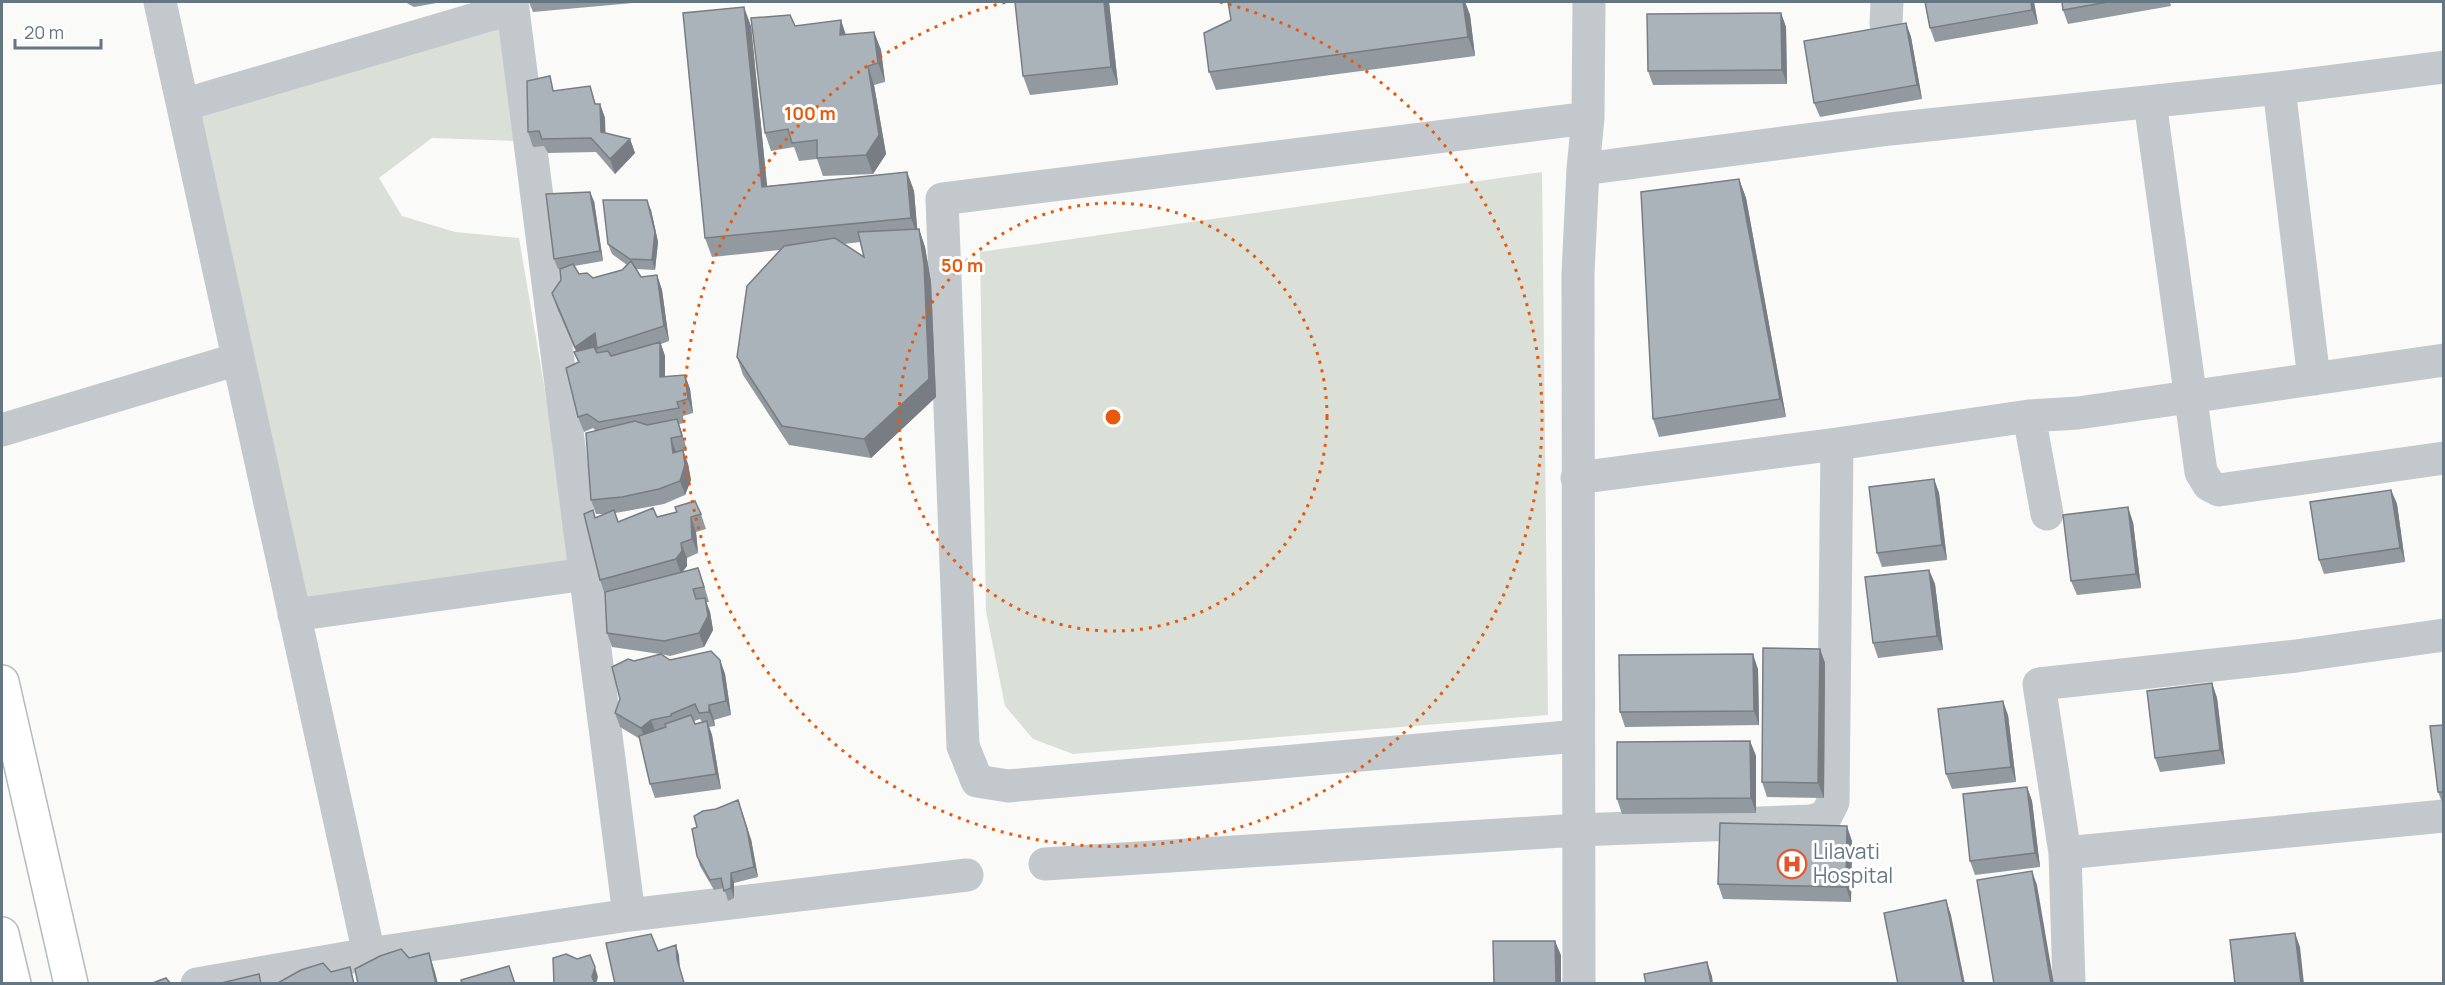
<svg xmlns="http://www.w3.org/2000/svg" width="2445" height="985" font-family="Manrope,sans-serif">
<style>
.green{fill:#dadfd7}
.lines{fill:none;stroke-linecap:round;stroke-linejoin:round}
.major-casing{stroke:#b5babe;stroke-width:36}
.minor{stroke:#c3c8cc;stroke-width:33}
.major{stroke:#fff;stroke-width:33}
.wall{fill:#929a9f;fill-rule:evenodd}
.shaded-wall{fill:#777d82}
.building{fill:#aab3b9;stroke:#777d82;stroke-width:1.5}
.ring{fill:none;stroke:#e8590c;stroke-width:3;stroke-dasharray:3 6}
.labels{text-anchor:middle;stroke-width:6;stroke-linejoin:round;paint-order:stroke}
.poi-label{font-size:21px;fill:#657683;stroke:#fff;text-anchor:start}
.centre{fill:#e8590c;stroke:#fff;stroke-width:3}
.ring-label{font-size:18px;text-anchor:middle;font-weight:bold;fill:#e8590c;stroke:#fff;stroke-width:6;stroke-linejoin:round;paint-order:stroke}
</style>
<rect width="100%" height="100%" fill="#fafaf8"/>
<path class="green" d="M505 19 514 141 432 138 379 178 402 216 455 232 519 238 575 567 304 605 192 103Z
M1542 172 1548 715 1073 754 1033 739 1005 706 986 611 980 252Z"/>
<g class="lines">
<g class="major-casing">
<path id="major" d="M2 682 71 984
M2 934 14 984"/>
</g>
<path class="minor" d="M160 2 369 954
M1886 23 1887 2
M2279 88 2314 379
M2150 102 2201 472 2209 485 2219 490 2444 458
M183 105 513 8
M1583 169 1890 129 2279 88 2444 67
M2029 416 2047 514
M2 430 238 359
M1577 478 1837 444
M294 615 586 574
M1578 736 1008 786 977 781 963 746 942 199 1588 118
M2065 853 2444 816
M1045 864 1578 830 1812 821 1826 816 1833 802 1837 444 2029 416 2078 413 2444 360
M629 915 967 875
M197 984 369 954 629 915 512 2
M1579 984 1578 274 1583 169 1588 118 1589 2
M2069 984 2065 853 2039 684 2296 656 2444 635"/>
<use href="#major" class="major"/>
</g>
<path class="wall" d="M405 2H442L414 7Z
M529 2H635L633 3 533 12Z
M1109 2 1118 85 1030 95 1023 76Z
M1228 2H1465L1470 15 1475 56 1216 90 1209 72 1231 20Z
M1925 2H2034L2038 24 1935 42 1930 28Z
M2062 2H2170L2171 6 2068 24 2063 10Z
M1781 13 1786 27 1787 84 1653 85 1648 71Z
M1906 23 1911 37 1922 99 1820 117 1814 103Z
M751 26 767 186 907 172 914 191 917 229H919L925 247 931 282 936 397 871 458 789 445 743 375 737 357 780 250 712 257 705 238ZM860 242 864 257 844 244Z
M795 26 846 35 874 32 881 50 885 82 874 85 886 154 873 174 823 176 817 159 799 161 794 147 771 151 765 133Z
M555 91 596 104H600L605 118V133L630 139 635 153 615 174 596 152 548 153 544 146 533 147 528 132Z
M1739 179 1746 198 1786 417 1659 437 1653 419Z
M594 201 603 261 574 266 579 274 593 278 622 270 627 265 612 254 608 244 651 210 658 242 655 270 636 269 641 277 657 275 662 290 669 341 661 344 665 356V377L685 375 690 389 693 413 683 416 684 423 679 424 687 451H683L688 464 691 480 685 495 664 504 627 511 615 513 618 522 657 517 701 514 706 529 696 532 698 553 687 558V566L682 572 703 582 709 602H706L710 612 713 630 704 647 670 656 661 654 670 660H720L725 674 731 715 714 720 715 726 709 727 712 735 721 789 655 798 650 784 640 739 620 727 615 713 634 661 660 654 612 647 607 633 605 595 600 580 596 517 606 514H596L591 500 595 430 593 428 584 432 578 417V362L574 352H576L557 308 552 293 561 280 562 268 558 269 554 259ZM700 719 702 722 695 724 694 721Z
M1934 479 1939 493 1947 560 1882 567 1877 553Z
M2391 490 2397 504 2405 562 2324 574 2319 560Z
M2133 522 2141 588 2077 595 2071 581Z
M1929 570 1935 584 1943 650 1878 658 1873 643Z
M1820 649 1825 663 1824 798 1767 797 1762 782Z
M1758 669 1759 725 1625 727 1620 712Z
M2212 683 2217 698 2225 764 2160 772 2155 758Z
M2008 715 2016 782 1952 789 1946 774Z
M2444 725V807L2438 792Z
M1750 741 1756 756V813L1622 814 1617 799Z
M2027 787 2032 801 2040 867 1975 875 1970 861Z
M751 839 758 877 734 883V898L728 901 724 888 714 890 700 866 697 856Z
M1852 841 1851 902 1723 899 1718 884Z"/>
<path class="shaded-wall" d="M1104 2H1109L1118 85 1111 67Z
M1463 2H1465L1470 15 1475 56 1468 37Z
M2031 2H2034L2038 24 2032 10Z
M744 7 751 26 769 205 762 187Z
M1781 13 1786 27 1787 84 1782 70Z
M841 20 847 38 840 35Z
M1906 23 1911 37 1922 99 1917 85Z
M874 32 881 50 885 82 878 63Z
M868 66 874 85 886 154 873 174 866 155Z
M590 86 600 118V104L605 118 606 146 601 132 595 104Z
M630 139 635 153 615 174 610 159Z
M907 172 914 191 918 237 911 218Z
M1739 179 1746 198 1786 417 1780 399Z
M590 192 594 201 603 261 600 251Z
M647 200 651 210 658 242 655 270 652 260Z
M919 229 925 247 931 282 936 397 871 458 864 439Z
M657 275 662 290 669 341 664 326Z
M595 333 598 349 580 361 575 347Z
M660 342 665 356V392L660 377Z
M685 375 690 389 693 413 688 399Z
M677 419 682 433 687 451 682 436Z
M671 438 676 452 673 453Z
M683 450 688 464 691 480 685 495 680 481Z
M1934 479 1939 493 1947 560 1942 545Z
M2391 490 2397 504 2405 562 2400 548Z
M2128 507 2133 522 2141 588 2136 574Z
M691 517 696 532 698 553 692 539Z
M681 543 687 558V566L681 574 676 559Z
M1929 570 1935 584 1943 650 1937 636Z
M705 598 710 612 713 630 704 647 699 633Z
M1820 649 1825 663 1824 798 1818 783Z
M1753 654 1758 669 1759 725 1754 711Z
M720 660 725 674 731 715 726 701Z
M2212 683 2217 698 2225 764 2220 750Z
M2003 701 2008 715 2016 782 2011 767Z
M709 705 714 720 715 726 709 712Z
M651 720 656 734 646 743 641 728Z
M707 721 712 735 721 789 716 774Z
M1750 741 1756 756V813L1751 798Z
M2027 787 2032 801 2040 867 2035 853Z
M741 809 751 839 758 877 754 867Z
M1847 826 1852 841 1851 902 1846 887Z
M2032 871 2037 885 2054 984H2051Z
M731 873 734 883V898L731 888Z
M1946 900 1951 915 1965 984H1963Z
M2295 933 2300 947 2304 984H2301Z
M1555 941 1561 955V984H1556Z
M676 945 679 955 680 969 685 984 677 959Z
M429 953 435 972 438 984H436Z
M1707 962 1712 976 1713 984H1711Z
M595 967 598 977 596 984H594L592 977Z"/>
<path class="building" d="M1015 2H1104L1111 67 1023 76Z
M1228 2H1463L1468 37 1209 72 1204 33 1231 20Z
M1925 2H2031L2032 10 1930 28Z
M2062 2H2108L2063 10Z
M744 7 762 187 907 172 911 218 705 238 683 13Z
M1781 13 1782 70 1648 71 1647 14Z
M790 15 795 26 841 20 840 35 874 32 878 63 868 66 879 135 866 155 817 158V140L792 143 788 129 765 133 751 18Z
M1906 23 1917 85 1814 103 1804 41Z
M550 76 553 91 590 86 595 104H600L601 132 630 139 610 159 591 138 542 139 539 131 528 132 527 81Z
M1739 179 1780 399 1653 419 1641 192Z
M590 192 600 251 554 259 546 194Z
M603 200H647L655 232 652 260 630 259 608 244Z
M919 229 924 264 929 379 864 439 782 426 737 357 747 286 784 246 835 238 864 257 858 232Z
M631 261 641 277 657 275 664 326 597 348 595 333 575 347 552 293 561 280 560 269 573 264 579 274 587 273 593 278 622 270Z
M660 342V377L685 375 688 399 677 402 679 408 599 422 587 414 578 417 566 368 579 362 574 352 594 347 597 353 608 351 611 356Z
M677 419 682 436 671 438 673 453 683 450 685 465 680 481 659 489 622 497 591 500 586 433 635 421 647 425Z
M1934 479 1942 545 1877 553 1869 487Z
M2391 490 2400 548 2319 560 2310 502Z
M695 501 701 514 691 517 692 539 681 543 682 551 676 559 600 580 584 514 593 510 595 518 614 510 618 522 653 508 657 517 677 512 675 507Z
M2128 507 2136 574 2071 581 2063 515Z
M698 568 704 587 693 589 696 599 705 598 708 616 699 633 664 641 607 633 605 592Z
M1929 570 1937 636 1873 643 1865 577Z
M1763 648 1820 649 1818 783 1762 782Z
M711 651 720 660 726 701 709 705V712L699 713 695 704 671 714V716L651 720 641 728 615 713 620 699 612 667 628 659 634 661 661 654 670 660Z
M1753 654 1754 711 1620 712 1619 655Z
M2212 683 2220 750 2155 758 2147 691Z
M2003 701 2011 767 1946 774 1938 709Z
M691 715 695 724 707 721 716 774 650 784 639 736 666 727 665 724Z
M2444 725V792H2438L2430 726Z
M1750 741 1751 798 1617 799V742Z
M2027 787 2035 853 1970 861 1963 794Z
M738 800 747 829 754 867 731 873V888L724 891 721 878 710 880 697 856 692 829 697 827 694 816 703 811 716 809Z
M1720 823 1847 826 1846 887 1718 884Z
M2032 871 2051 984H1994L1977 880Z
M1946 900 1963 984H1898L1884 913Z
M2295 933 2301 984H2235L2230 940Z
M651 934 658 951 676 945 677 959 684 983 682 984H615L606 943Z
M1493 941H1555L1556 984H1494Z
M401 949 409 958 429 953 436 984H358L355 969 380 956Z
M566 954 577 959 590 955 595 967 592 977 595 984H554L553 958Z
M1707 962 1711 984H1646L1644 974Z
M323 963 331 972 350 967 354 984H276L301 970Z
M509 966 515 984H462L461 980Z
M259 974 261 984H217Z
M166 978 171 984H150Z"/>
<g class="ring">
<circle cx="1113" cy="417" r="214"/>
<path d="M1220 2A429 429 0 1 1 1006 2"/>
</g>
<defs>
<g id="hospital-ring" transform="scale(1.5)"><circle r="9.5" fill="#fff" stroke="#e4572e" stroke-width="1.5"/><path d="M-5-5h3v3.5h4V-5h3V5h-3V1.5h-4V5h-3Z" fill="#e4572e"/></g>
</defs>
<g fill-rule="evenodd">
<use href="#hospital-ring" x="1792" y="864"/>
</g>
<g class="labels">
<g class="poi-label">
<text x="1813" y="859">Lilavati<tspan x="1813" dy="24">Hospital</tspan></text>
</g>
</g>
<circle cx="1113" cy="417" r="9" class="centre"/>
<g class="ring-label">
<text x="810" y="120">100 m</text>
<text x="962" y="272">50 m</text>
</g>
<rect width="2445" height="985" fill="none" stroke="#657683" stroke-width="6"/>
<path d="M15 39v9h86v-9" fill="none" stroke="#657683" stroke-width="3"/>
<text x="24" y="39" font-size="18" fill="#657683" stroke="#ffffff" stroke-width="4.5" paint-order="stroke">20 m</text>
</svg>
